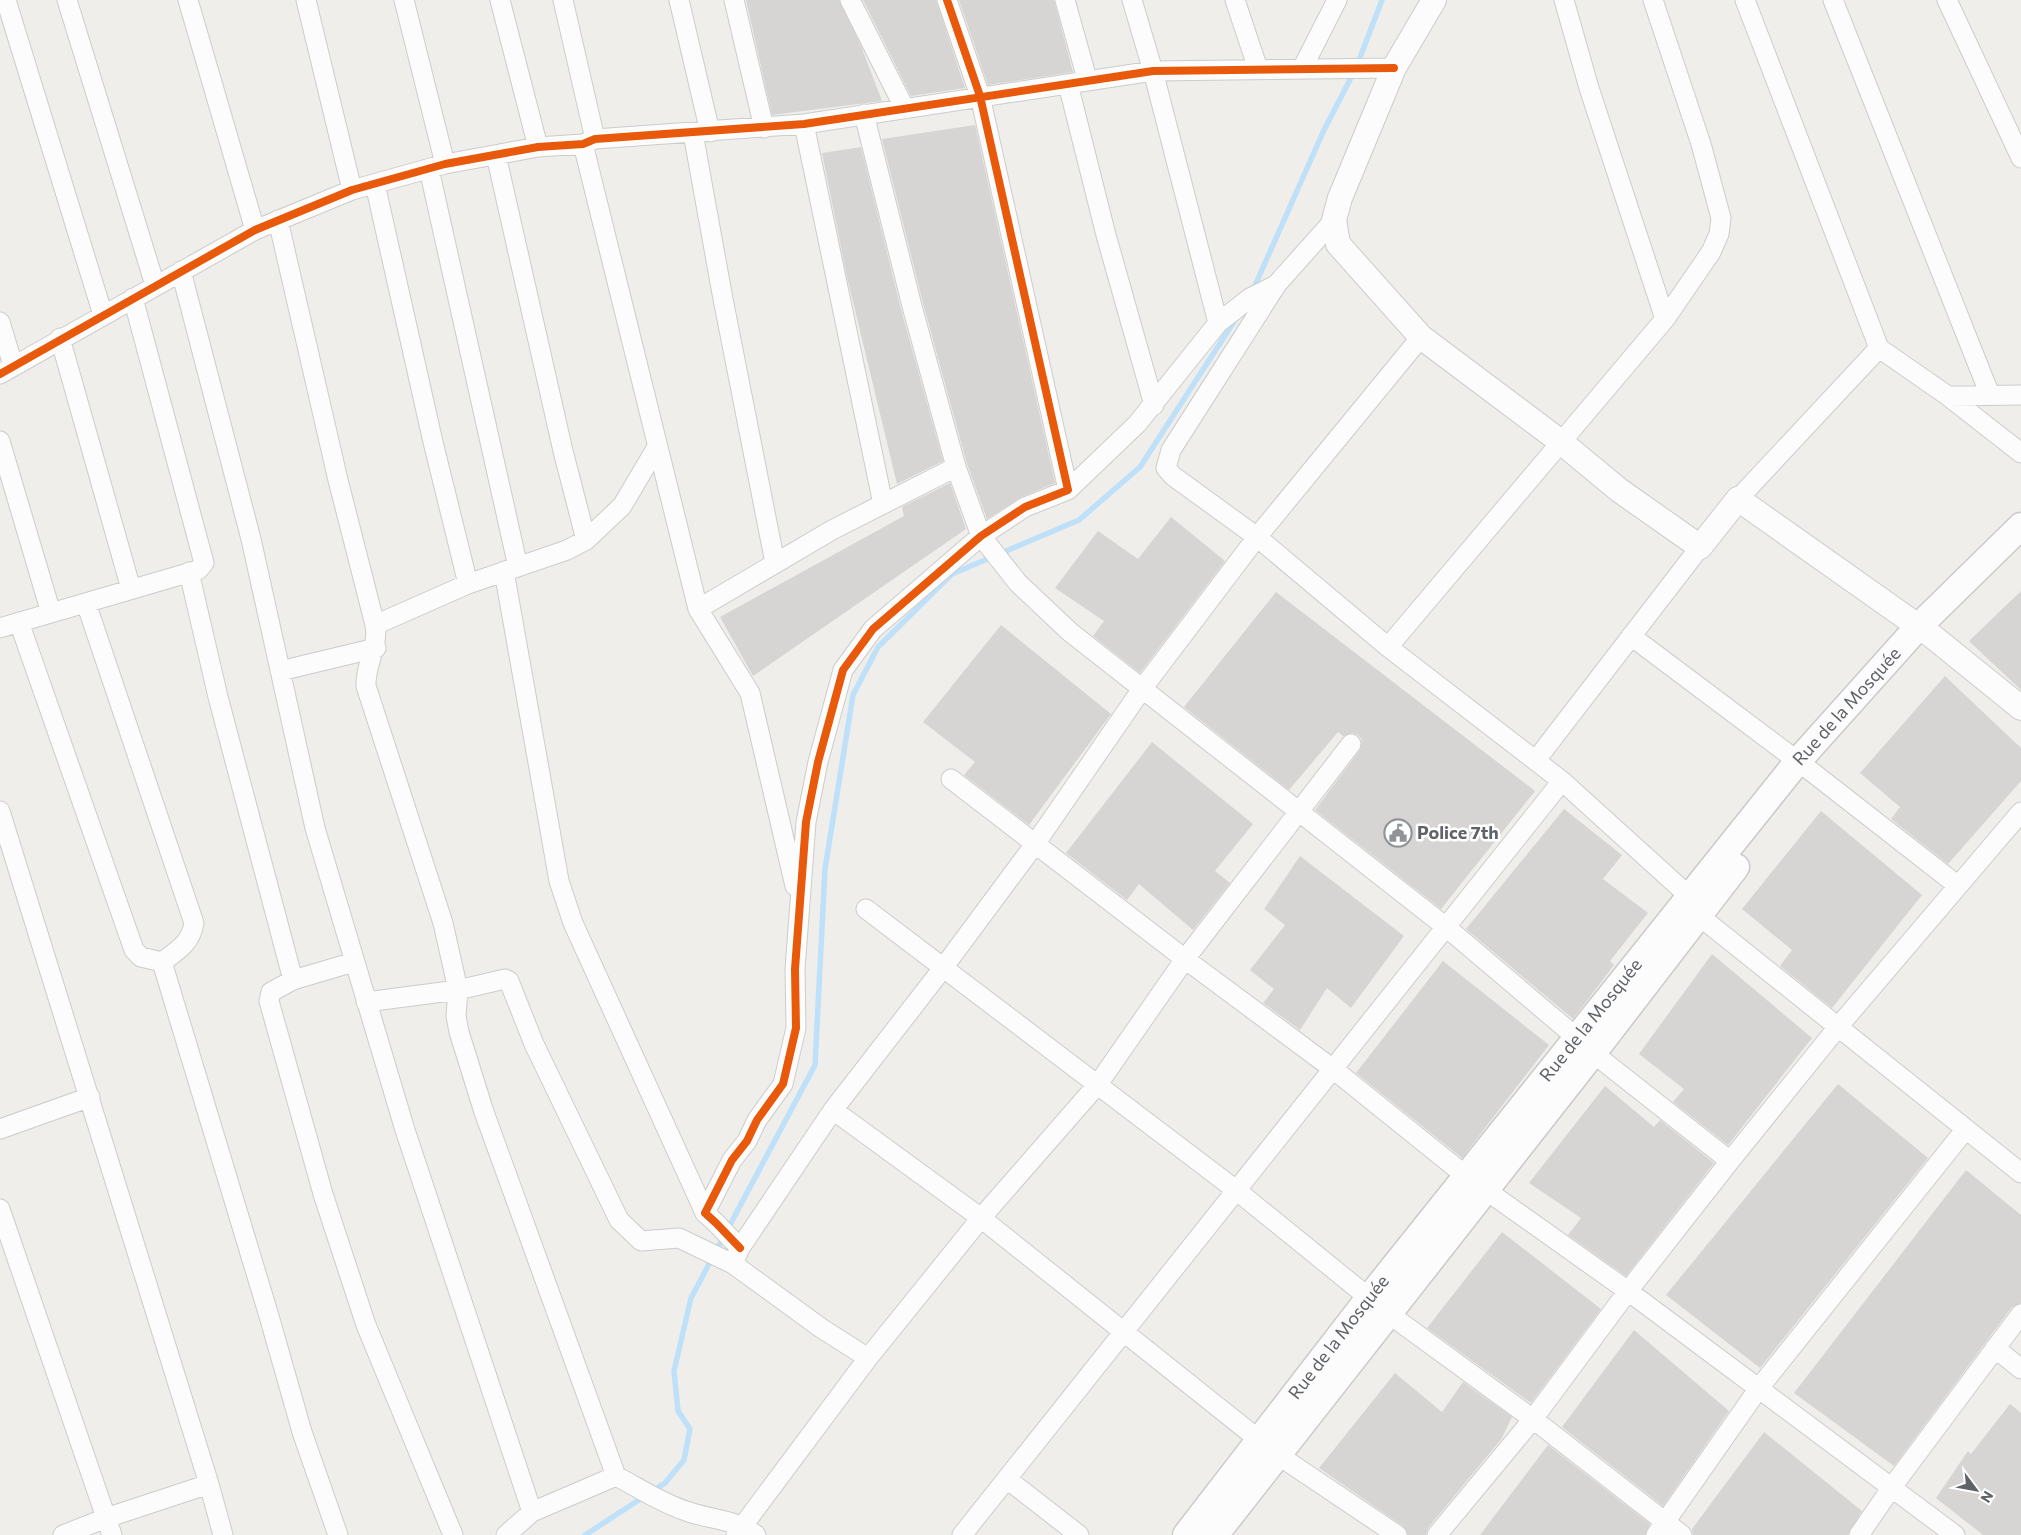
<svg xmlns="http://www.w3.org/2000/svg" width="2021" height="1535" font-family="Commissioner,sans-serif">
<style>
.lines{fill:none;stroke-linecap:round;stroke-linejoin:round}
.stream{stroke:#bfe0f9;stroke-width:5.5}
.building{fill:#d6d5d3}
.minor-casing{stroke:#cbcccc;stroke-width:21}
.tertiary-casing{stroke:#cbcccc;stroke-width:26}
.secondary-casing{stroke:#cacacb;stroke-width:29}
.minor{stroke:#fdfcfc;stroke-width:19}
.tertiary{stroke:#fdfcfc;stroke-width:24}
.secondary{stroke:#fdfcfc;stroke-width:26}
.cycleway-casing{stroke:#fff;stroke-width:11}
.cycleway{stroke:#e8590c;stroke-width:8}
.labels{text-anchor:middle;stroke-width:5;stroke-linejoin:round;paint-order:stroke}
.street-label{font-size:18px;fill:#5f6368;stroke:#fff}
.poi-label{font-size:18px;font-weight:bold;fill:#5f6368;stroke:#fff;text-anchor:start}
</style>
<rect width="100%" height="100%" fill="#efeeea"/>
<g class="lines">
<path class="stream" d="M1253 290 1324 130 1356 68 1382 0
M585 1535 665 1483 684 1460 690 1429 678 1411 674 1371 691 1298 815 1065 825 869 853 695 878 647 952 574 1079 520 1140 467 1237 317"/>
</g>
<path class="building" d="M746 0H839L861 46 882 101 772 115Z
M863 0H936L965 88 911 96Z
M959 0H1054L1073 72 988 85Z
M975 125 1055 483 1021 497 987 519 967 464 924 307 882 139Z
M861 147 902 313 943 461 897 484 847 277 822 153Z
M950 483 966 529 753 676 720 617 904 516 902 507Z
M1171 517 1225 561 1140 673 1093 636 1104 621 1055 588 1098 531 1138 559Z
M2021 591V690L1969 641Z
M1276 592 1535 791 1441 909 1315 810 1360 750 1362 740 1358 735 1352 733 1343 736 1338 732 1289 790 1184 707Z
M1001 625 1111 714 1029 825 964 775 975 762 923 722Z
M1945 676 2021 748V781L1948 864 1891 819 1900 807 1860 773Z
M1152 742 1253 824 1215 871 1230 883 1193 930 1139 884 1127 900 1066 853Z
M1564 809 1622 855 1603 879 1648 913 1610 961 1614 965 1573 1019 1466 929Z
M1821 811 1922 895 1832 1008 1780 966 1792 950 1742 909Z
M1300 856 1404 936 1351 1008 1327 988 1300 1030 1263 1003 1274 989 1250 970 1285 925 1264 909Z
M1712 954 1812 1038 1728 1145 1673 1102 1684 1089 1639 1054Z
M1443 961 1549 1045 1462 1158 1356 1073Z
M1838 1084 1928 1158 1760 1368 1666 1295Z
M1605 1086 1654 1127 1660 1120 1714 1163 1626 1276 1568 1235 1581 1218 1529 1183Z
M1966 1170 2021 1215V1303L2012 1307 1894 1466 1794 1393Z
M1502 1232 1601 1309 1531 1403 1427 1328Z
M1634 1330 1729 1411 1663 1506 1562 1427Z
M1395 1373 1442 1412 1463 1382 1512 1417 1502 1438 1428 1528 1426 1535H1408L1403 1526 1319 1468Z
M2010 1404 2021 1413V1535H1983L1936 1498 1968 1451 1971 1454Z
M1764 1432 1862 1511 1848 1535H1693L1692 1529Z
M1548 1445 1650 1524 1645 1535H1480Z"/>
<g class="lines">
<g class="minor-casing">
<path id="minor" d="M6 0 103 315
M67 0 155 285
M188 0 255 230
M306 0 352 190
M404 0 445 164
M500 0 538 147
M563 0 595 139
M679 0 710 132
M734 0 764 128
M850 0 905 109
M1065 0 1087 79
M1132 0 1153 71 1218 323
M1235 0 1258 69
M1564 0 1589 88 1665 319
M1745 0 1879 348
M1833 0 1990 395
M1947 0 2021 158
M1302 69 1337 0
M1068 84 1106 235 1154 405
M864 114 913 310 956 467 981 536 1018 583 1070 632 1446 927 1577 1038
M804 124 883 504
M693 133 723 299 775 563
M583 144 698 609 750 693 795 886
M496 155 563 451 586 540
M429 169 518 567
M375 184 433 442 468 584
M278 220 338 480 375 625C379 647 365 664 366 686L443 923 458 990 456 1016 459 1032 484 1112 616 1476
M1334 220 1277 284 1171 450 1166 468 1173 476 1257 537 1388 647 1562 781 1689 896
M181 271 251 539 315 828 405 1130 532 1512
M0 322 13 365
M60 338 131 589
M0 374 255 230 352 190 445 164 538 147 583 144 595 139 804 124 1153 71 1394 68
M1948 396 2021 395
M0 441 51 613
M1068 490 1137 424 1218 323 1250 298 1276 285
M1738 499 1879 348 1948 396 2021 453
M504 571 559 881 573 923 705 1213
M189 572 218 697 293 980
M698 609 832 530 956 467
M19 622 134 950 141 957 162 962C177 951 191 943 194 923L86 603
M375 625 468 584 567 550 586 540 622 506 657 447
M0 628 198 570 204 563 133 298
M1631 636 1812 772 1957 885
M1388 647 1665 319 1711 252 1719 234 1721 218 1701 144 1653 0
M280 671 376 648
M1536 760 1700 547
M951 779 1185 959 1333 1069 1466 1176 1628 1291 1955 1535
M0 811 209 1484 223 1535
M866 909 1236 1190 1389 1314 1533 1419 1682 1535
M1698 915 2021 1173
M162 962 269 1316 302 1432 338 1535
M354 962 293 980 271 992 269 1001 323 1194 366 1325 453 1535
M366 1002 458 990 505 979 509 981 534 1044 619 1220 641 1241 679 1238 733 1264 821 1328 868 1358
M1593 1053 1730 1161
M833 1110 981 1218 1278 1455 1397 1535
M0 1129 90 1097
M0 1209 112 1535
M740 1248 716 1223 705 1213 732 1160 747 1141 757 1120 783 1084 796 1028 795 969 806 822 818 762 843 670 873 629 981 536 1025 507 1068 490 980 96 947 0
M733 1264 740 1248 833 1110 943 968 1035 844 1142 689 1257 537 1421 337
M1995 1348 2021 1369
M1007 1479 1079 1535
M63 1535 106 1518 209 1484
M506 1535 532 1512 616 1476C639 1488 661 1503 686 1511 711 1520 735 1519 756 1535
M736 1535 868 1358 981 1218 1098 1084 1185 959 1351 744
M962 1535 1562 781
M1437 1535 1533 1419 1628 1291 1730 1161 1838 1027 2021 812
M1656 1535 1759 1388 1965 1130
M1859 1535 1892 1487 2021 1314"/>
</g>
<g class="tertiary-casing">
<path id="tertiary" d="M1434 0 1394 68 1340 198 1334 220 1338 244 1421 337 1561 442 1619 490 1700 547 1738 499 1932 636 2021 708"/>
</g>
<g class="secondary-casing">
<g id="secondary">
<path id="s1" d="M1186 1535 1369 1298 1798 761 1918 627 2021 526"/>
<path d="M1215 1535 1593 1053 1736 867"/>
</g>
</g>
<use href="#minor" class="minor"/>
<use href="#tertiary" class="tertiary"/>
<use href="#secondary" class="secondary"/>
<g class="cycleway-casing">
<path id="cycleway" d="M0 374 255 230 352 190 445 164 538 147 583 144 595 139 804 124 1153 71 1394 68
M740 1248 716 1223 705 1213 732 1160 747 1141 757 1120 783 1084 796 1028 795 969 806 822 818 762 843 670 873 629 981 536 1025 507 1068 490 980 96 947 0"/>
</g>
<use href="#cycleway" class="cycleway"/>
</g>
<defs>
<g id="civic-ring" transform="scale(1.4375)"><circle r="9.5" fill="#fff" stroke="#919496" stroke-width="1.5"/><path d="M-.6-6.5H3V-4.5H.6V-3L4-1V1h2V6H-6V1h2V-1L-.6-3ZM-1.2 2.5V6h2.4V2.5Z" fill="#919496"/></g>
</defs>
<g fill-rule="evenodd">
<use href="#civic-ring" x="1398" y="833"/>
</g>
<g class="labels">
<g class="street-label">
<text dy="6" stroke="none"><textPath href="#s1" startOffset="1060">Rue de la Mosquée</textPath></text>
<text dy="6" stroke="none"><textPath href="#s1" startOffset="655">Rue de la Mosquée</textPath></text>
<text dy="6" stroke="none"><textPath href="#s1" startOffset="250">Rue de la Mosquée</textPath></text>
</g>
<g class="poi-label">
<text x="1417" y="839">Police 7th</text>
</g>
</g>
<g transform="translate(1976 1490) rotate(122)" stroke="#ffffff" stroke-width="4" paint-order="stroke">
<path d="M0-4L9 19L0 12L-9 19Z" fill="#5f6368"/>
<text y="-8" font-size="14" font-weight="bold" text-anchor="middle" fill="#5f6368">N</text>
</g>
</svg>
